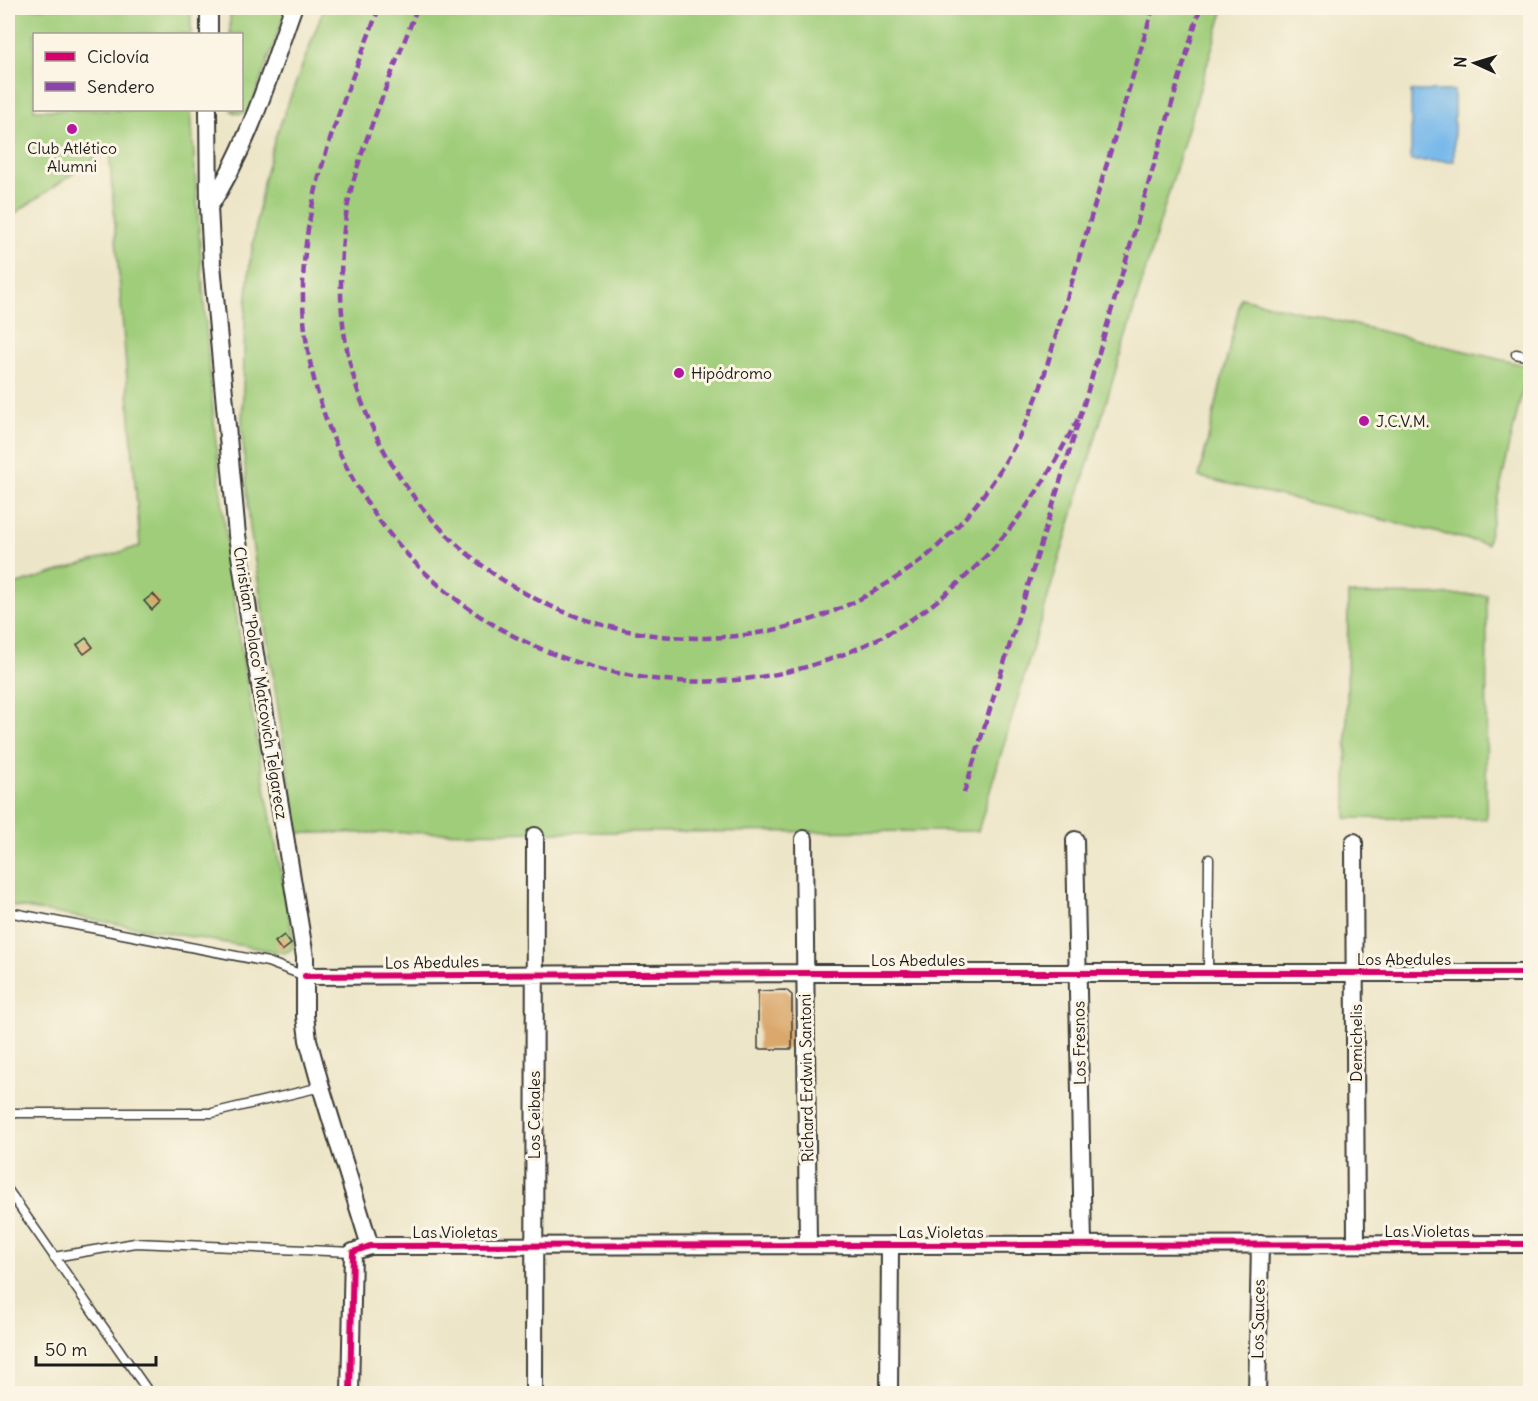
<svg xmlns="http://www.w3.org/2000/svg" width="1538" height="1401" font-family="Delius,sans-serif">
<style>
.green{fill:#a0cd7a;stroke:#5e744b;stroke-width:1.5}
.water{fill:#74b7ea;stroke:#486a83;stroke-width:1.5}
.building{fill:#daa86c}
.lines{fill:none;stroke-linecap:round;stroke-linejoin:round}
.service-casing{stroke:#3b3a36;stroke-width:11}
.minor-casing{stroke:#3b3a36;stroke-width:20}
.service{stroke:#fff;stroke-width:8}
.minor{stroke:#fff;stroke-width:16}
.quiet{stroke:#8e44ad;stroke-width:4.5;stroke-dasharray:9 4.5;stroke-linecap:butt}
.cycleway-casing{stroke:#fcf5e5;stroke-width:10}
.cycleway{stroke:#d6006c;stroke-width:6}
.poi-dot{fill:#b5179e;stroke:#fcf5e5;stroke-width:2}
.labels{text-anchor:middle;stroke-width:6;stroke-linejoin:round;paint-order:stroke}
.poi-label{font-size:16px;fill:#1c1c1c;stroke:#fcf5e5;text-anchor:start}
.street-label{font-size:16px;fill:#1c1c1c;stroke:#fcf5e5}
</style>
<rect width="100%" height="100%" fill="#fcf5e5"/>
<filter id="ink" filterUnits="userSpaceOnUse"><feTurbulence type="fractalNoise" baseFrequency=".0167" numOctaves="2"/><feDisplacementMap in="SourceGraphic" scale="12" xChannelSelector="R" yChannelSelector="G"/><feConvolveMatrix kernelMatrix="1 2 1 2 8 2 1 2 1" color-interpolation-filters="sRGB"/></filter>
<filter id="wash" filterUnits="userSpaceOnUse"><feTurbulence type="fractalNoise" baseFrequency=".008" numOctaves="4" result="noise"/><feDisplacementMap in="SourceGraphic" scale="24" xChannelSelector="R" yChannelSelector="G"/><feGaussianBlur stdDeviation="1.35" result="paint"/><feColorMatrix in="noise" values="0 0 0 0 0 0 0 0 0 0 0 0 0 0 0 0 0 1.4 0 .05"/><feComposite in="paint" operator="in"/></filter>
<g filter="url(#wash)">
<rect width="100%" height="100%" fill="#ece5c7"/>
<path class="green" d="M8 8H191V34H34V110H191C201 265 211 421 231 576 247 699 272 822 294 944L292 949 285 953 8 905V587L140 546 109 149 8 218Z
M230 8H287L250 109C244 114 237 116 231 110H242V34H230Z
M324 8H1224L978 831 300 833 288 772 250 529 242 429 245 317 250 262 263 183 275 138Z
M1241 298 1528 366 1487 544 1199 477Z
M1348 594 1487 595 1486 819 1346 818Z"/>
<path class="water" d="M1411 91H1454V161H1411Z"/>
<g id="blocks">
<path class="building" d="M153 594 160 602 152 610 144 601Z
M86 638 93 647 84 654 77 645Z
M284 935 291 944 282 951 275 942Z
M786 990 792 995V1049H758V991Z"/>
</g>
</g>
<g filter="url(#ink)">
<use href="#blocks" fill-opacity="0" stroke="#3b3a36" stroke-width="1.5"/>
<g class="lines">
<g class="service-casing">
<path id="service" d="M1516 354 1530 357
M8 912 268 962 305 976
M1208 973 1209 859
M8 1113H212L321 1087
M8 1190 150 1394
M54 1257 135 1243 353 1252"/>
</g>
<g class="minor-casing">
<path id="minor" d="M209 34V8
M208 110 209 207 212 264 237 535 251 630 305 957V1016L308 1040 321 1087 370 1246
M209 207C249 146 269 75 293 8
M804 839 808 1245
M1075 840 1083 1245
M1354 842 1356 1244
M305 976 805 973H1530
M350 1394 353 1252 370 1246 1530 1244
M534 1394 535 836
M889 1394 890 1245
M1257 1394 1260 1244"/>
</g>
<use href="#service" class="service"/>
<use href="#minor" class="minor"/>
<path class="quiet" d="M379 8C343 104 301 194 303 300 304 353 319 408 341 456 439 664 696 743 894 630 954 595 1002 545 1039 488 1055 464 1067 438 1081 414
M417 8C396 65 368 127 352 186 344 217 341 251 341 283 340 354 363 422 402 480 504 634 711 683 871 593 895 579 920 564 940 544 987 499 1019 446 1041 386L1153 8
M964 793 1081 414 1200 8"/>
<g class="cycleway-casing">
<path id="cycleway" d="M305 976 805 973H1530
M350 1394 353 1252 370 1246 1530 1244"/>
</g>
<use href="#cycleway" class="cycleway"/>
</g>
</g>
<g class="poi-dot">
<circle cx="72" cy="129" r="6"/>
<circle cx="679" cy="373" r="6"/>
<circle cx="1364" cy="421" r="6"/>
</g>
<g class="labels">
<g class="poi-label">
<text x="72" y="154" text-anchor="middle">Club Atlético<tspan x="72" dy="18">Alumni</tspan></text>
<text x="691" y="379">Hipódromo</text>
<text x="1376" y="427">J.C.V.M.</text>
</g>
<g class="street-label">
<text transform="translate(261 683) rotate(81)" y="6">Christian "Polaco" Matcovich Telgarecz</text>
<text x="1404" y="965">Los Abedules</text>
<text x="918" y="966">Los Abedules</text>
<text transform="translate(432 962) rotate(-1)" y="6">Los Abedules</text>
<text transform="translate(1079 1043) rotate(-91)" y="6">Los Fresnos</text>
<text transform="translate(1356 1043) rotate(-90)" y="6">Demichelis</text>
<text transform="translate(806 1078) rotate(-91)" y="6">Richard Erdwin Santoni</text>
<text transform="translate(534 1115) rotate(-90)" y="6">Los Ceibales</text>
<text x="1427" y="1237">Las Violetas</text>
<text x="455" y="1238">Las Violetas</text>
<text x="941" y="1238">Las Violetas</text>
<text transform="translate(1258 1319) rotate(-89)" y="6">Los Sauces</text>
</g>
</g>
<rect width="1538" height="1401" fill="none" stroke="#fcf5e5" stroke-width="30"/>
<rect x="33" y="33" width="210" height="78" fill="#fcf5e5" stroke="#a29e95" stroke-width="1.5"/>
<rect x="45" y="52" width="30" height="9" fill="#d6006c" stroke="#a29e95" stroke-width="1.5"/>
<text x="87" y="63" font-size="18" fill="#1c1c1c">Ciclovía</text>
<rect x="45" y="82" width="30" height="9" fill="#8e44ad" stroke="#a29e95" stroke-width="1.5"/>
<text x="87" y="93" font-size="18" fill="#1c1c1c">Sendero</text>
<g transform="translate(1475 63) rotate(274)" stroke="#fcf5e5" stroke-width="4.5" paint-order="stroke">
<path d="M0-4.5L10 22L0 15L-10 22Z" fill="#1c1c1c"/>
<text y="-9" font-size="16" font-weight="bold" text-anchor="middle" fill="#1c1c1c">N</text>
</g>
<path d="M36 1356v9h120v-9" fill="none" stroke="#1c1c1c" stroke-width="3"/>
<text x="45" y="1356" font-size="18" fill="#1c1c1c" stroke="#fcf5e5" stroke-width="4.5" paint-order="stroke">50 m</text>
</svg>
